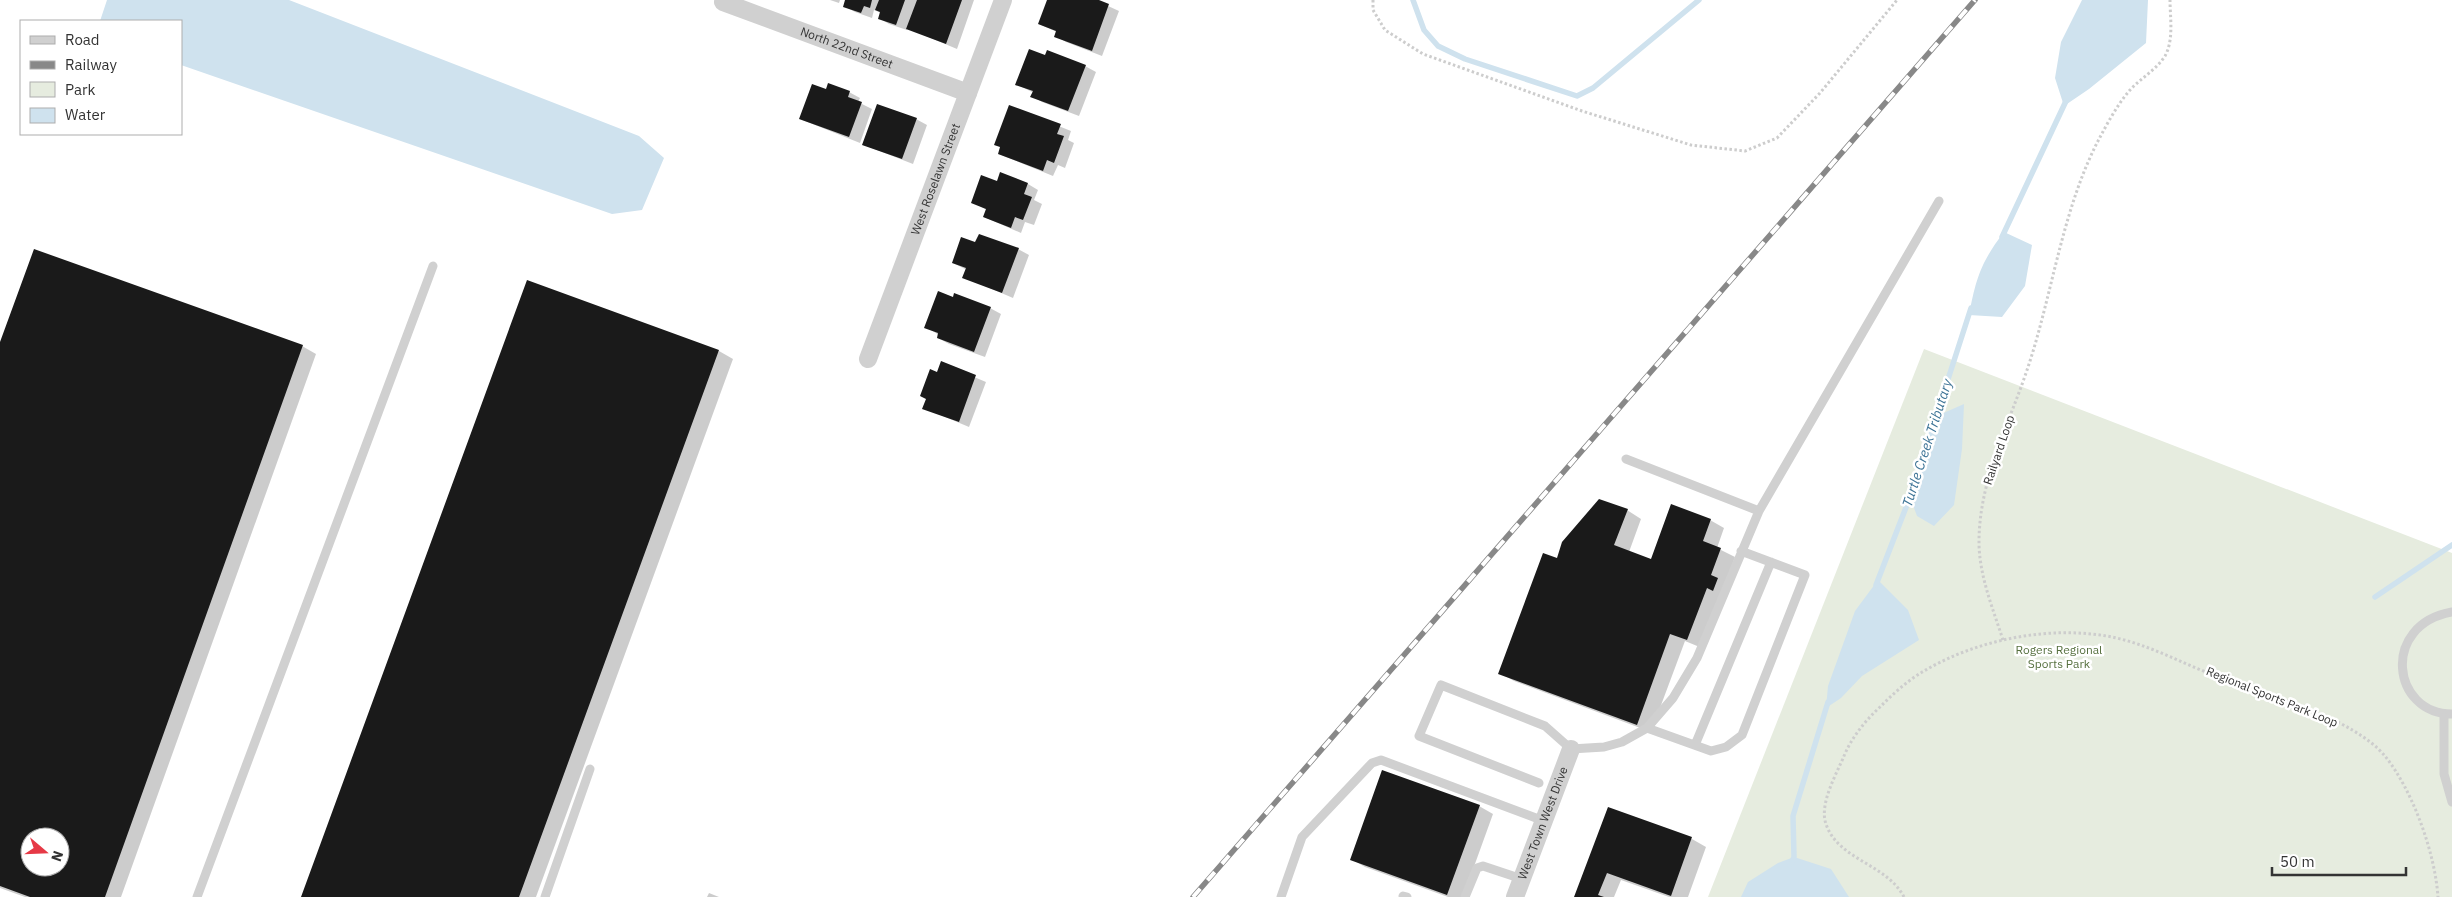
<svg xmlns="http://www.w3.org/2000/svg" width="2452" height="897" font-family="'IBM Plex Sans',sans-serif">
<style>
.green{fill:#e6ecdf}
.water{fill:#cfe2ee}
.shadow{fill:#0003;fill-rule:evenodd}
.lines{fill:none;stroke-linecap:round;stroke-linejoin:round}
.stream{stroke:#cfe2ee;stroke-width:5.5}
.building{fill:#1a1a1a;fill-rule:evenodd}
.path{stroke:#cdcdcd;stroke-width:3;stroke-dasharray:2.5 2.5;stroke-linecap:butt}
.service{stroke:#d0d0d0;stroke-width:9}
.minor{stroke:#d0d0d0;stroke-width:18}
.rail-casing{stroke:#888;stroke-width:5.5}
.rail{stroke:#fff;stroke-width:4;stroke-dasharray:11;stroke-linecap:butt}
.labels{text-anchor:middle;stroke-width:5;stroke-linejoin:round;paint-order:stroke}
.street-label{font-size:12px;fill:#333;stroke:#fff}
.park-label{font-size:12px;fill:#56703f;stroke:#fff}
.water-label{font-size:14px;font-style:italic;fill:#3f7597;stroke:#fff}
</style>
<rect width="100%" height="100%" fill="#fff"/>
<path class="green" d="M1924 349 2452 553V897H1708Z"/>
<path class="water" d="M107 0H289L639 136 664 158 642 210 612 214 181 65V21H100Z
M2082 0H2148L2146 43 2089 89 2064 106 2055 78 2061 42Z
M2004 232 2032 245 2025 286 2002 317 1969 315C1976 278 1981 262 2004 232Z
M1964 404 1962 449 1954 505 1934 526 1917 516 1910 497 1939 415Z
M1878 580 1908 610 1919 640 1862 676 1841 698 1826 708 1828 686 1855 611Z
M1794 857 1831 869 1849 897H1741L1748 882 1778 863Z"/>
<path class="shadow" d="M830 0H840L839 3Z
M847 0H974L957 49 907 28V30L889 24 879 18 881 13 874 10 872 18 855 12 844 6Z
M1048 0H1095L1119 11 1102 56 1066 42 1056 36 1057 32 1039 24Z
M1046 57 1085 66 1096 72 1079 116 1042 102 1032 96 1034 93 1016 84Z
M826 90 849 92 860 98 858 102 872 109 860 143 800 119Z
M1009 106 1071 131 1068 140 1074 143 1065 168 1058 165 1053 176 999 154Z
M916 119 927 125 913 164 864 145Z
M998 182 1028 184 1038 190 1034 200 1042 204 1034 225 1025 222 1021 233 984 217 987 210 972 202Z
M976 244 1018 249 1029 255 1013 298 964 277 967 270 953 263Z
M990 308 1001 314 985 357 949 344 938 338 939 335 926 327Z
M0 346H302L316 354 121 897H25L0 888ZM30 837H60V867H30Z
M719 351 733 359 536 897H303Z
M941 363 986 382 969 427 924 408Z
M1627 510 1641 519 1629 552 1651 560 1710 520 1724 528 1717 548 1735 557 1702 648 1685 641 1651 732 1514 681 1500 673 1557 560Z
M1479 806 1493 814 1463 897H1448L1365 867 1351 859Z
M1608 808 1692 839 1706 847 1688 897H1669L1621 880 1614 897H1576Z
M709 893 719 897H707Z"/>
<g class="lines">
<path class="stream" d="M1413 0 1424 30 1438 46 1465 59 1577 96 1593 88 1699 0
M2002 237 2066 101
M1876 585 1910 497 1971 308
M2375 597 2452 545
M1791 864 1794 857 1793 816 1828 702"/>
</g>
<path class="building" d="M845 0H872L870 8 864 6 861 13 843 7Z
M879 0H905L896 25 878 19 880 12 875 10Z
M917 0H962L946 44 906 29Z
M1047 0H1099L1109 4 1092 51 1054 37 1056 31 1038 24Z
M1029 49 1045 55 1047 50 1086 65 1068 111 1030 97 1033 91 1015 85Z
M828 83 850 91 848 97 862 102 849 137 799 119 812 84 826 89Z
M877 104 917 118 902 159 862 145Z
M1009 105 1061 124 1057 134 1064 136 1054 163 1047 160 1043 171 998 154 1000 147 994 145Z
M1000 172 1028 183 1024 194 1032 197 1023 220 1015 217 1011 228 983 217 986 209 971 203 981 175 997 181Z
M979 234 1019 248 1002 293 962 278 966 268 952 263 961 237 975 242Z
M34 249 303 345 105 897H30L0 886V342ZM30 837H60V867H30Z
M527 280 719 350 519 897H301Z
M938 291 953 297 954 293 991 307 974 352 937 338 938 333 924 328Z
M941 361 976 375 959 422 922 409 926 399 920 396 930 369 937 372Z
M1599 499 1628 509 1614 545 1651 559 1671 504 1711 519 1703 541 1721 548 1711 575 1718 578 1713 591 1707 588 1687 640 1670 634 1637 725 1498 674 1543 553 1557 558 1562 542Z
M1382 770 1480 805 1447 895 1350 860Z
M1608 807 1692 837 1671 896 1607 873 1598 895 1604 897H1574Z"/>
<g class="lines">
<path class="path" d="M1373 0V10L1385 30 1423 54 1582 111 1691 145 1745 151 1777 138 1820 93 1897 0
M2003 640C1993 609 1979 575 1979 542 1979 478 2011 421 2030 361 2053 289 2063 209 2098 141 2107 124 2117 105 2130 90 2141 78 2156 70 2165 56 2174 40 2170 17 2170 0
M1904 897C1887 864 1838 860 1826 824 1819 804 1836 775 1844 756 1852 737 1865 721 1880 707 1893 694 1908 680 1924 671 1978 639 2051 625 2112 637 2151 645 2187 666 2224 679 2269 694 2354 719 2385 756 2413 791 2435 853 2438 897"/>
<path class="service" d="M1626 459 1759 511
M2452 612C2380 625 2392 714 2452 714
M2444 714V774L2452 802
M1647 728 1711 751 1726 747 1742 735 1805 575 1741 551
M1695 745 1771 562
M1539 783 1419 736 1441 685 1545 726 1571 749 1604 747 1622 742 1647 728 1673 698 1697 658 1759 511 1939 201
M1403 896 1407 897
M197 897 433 266
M545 897 590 769
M1281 897 1302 837 1372 763 1381 760 1544 821
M1465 897 1477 868 1483 866 1522 879"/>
<g class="minor">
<path id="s1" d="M724 0 723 2 968 93"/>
<path id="s2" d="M868 359 1003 0"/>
<path id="s3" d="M1515 897 1571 749"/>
</g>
<g class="rail-casing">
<path id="rail" d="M1193 897 1975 0"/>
</g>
<use href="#rail" class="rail"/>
</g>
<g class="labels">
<g class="street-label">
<text dy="4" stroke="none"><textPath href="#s1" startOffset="134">North 22nd Street</textPath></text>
<text dy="4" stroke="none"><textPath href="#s2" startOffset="192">West Roselawn Street</textPath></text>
<text transform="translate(1999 450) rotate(-71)" y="4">Railyard Loop</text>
<text transform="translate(2272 697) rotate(22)" y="4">Regional Sports Park Loop</text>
<text dy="4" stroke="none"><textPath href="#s3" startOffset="79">West Town West Drive</textPath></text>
</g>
<g class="park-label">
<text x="2059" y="654">Rogers Regional<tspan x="2059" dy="14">Sports Park</tspan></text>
</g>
<g class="water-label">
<text transform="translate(1927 443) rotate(-72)" y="5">Turtle Creek Tributary</text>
</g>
</g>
<rect x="20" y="20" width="162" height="115" fill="#ffffff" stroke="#adadad"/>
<rect x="30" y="36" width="25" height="8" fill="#d0d0d0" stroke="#adadad"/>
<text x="65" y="45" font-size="15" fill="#333333">Road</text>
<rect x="30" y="61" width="25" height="8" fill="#888888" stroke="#adadad"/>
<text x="65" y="70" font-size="15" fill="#333333">Railway</text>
<rect x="30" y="82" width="25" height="15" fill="#e6ecdf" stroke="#adadad"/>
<text x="65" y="95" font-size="15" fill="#333333">Park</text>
<rect x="30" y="108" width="25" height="15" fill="#cfe2ee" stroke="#adadad"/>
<text x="65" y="120" font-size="15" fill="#333333">Water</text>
<g transform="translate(45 852) rotate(109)"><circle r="24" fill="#ffffff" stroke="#adadad"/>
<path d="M0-4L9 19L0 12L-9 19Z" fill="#e63946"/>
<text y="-8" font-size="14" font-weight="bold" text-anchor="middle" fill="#333333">N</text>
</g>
<path d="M2272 867v8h134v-8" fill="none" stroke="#333333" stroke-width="2.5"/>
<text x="2280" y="867" font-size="15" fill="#333333" stroke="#ffffff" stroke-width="4" paint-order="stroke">50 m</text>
</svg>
